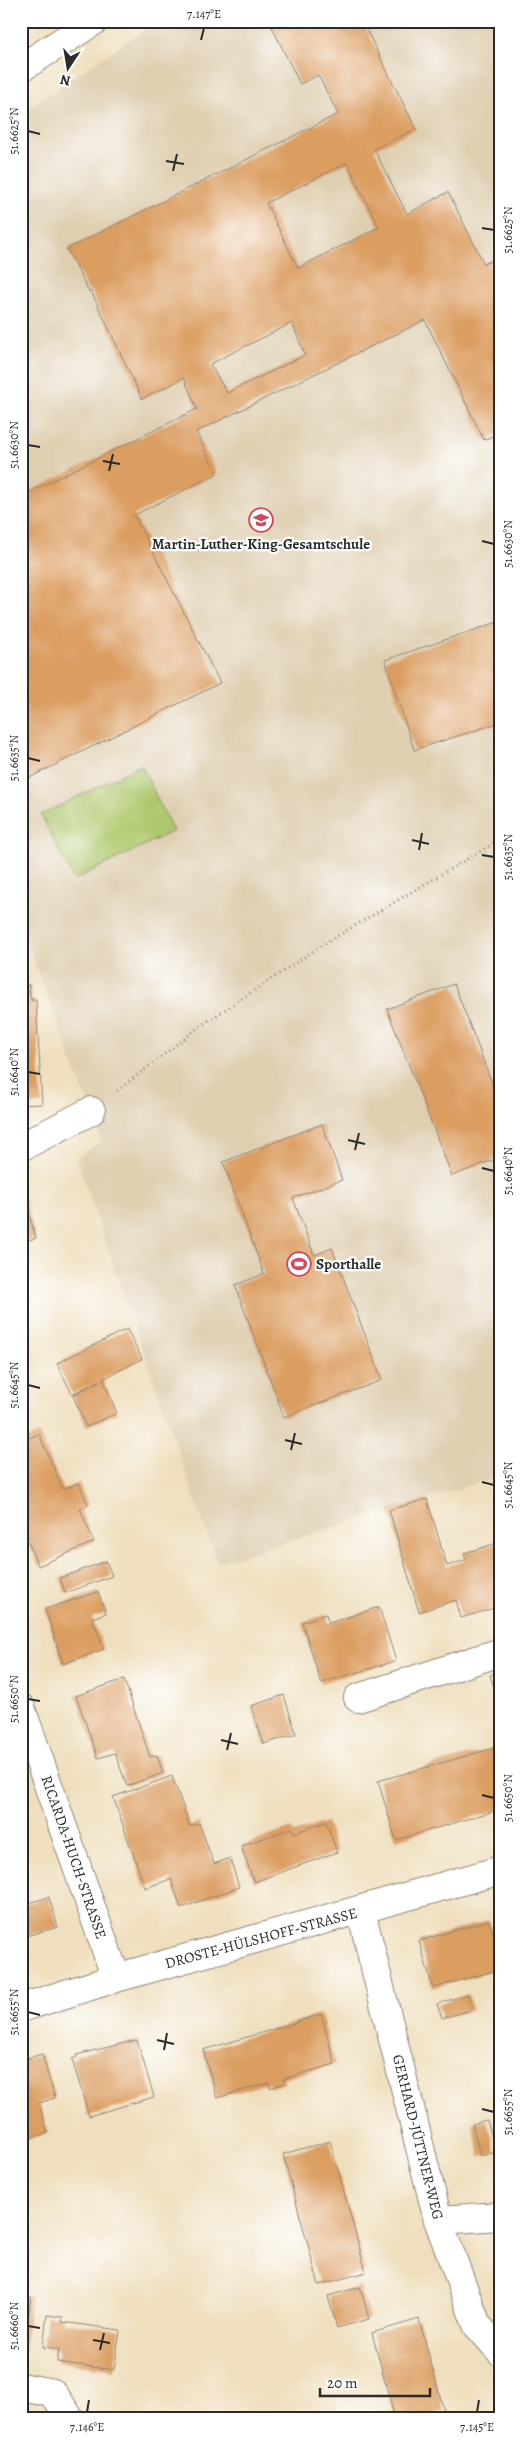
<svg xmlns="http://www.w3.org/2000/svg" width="522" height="2440" font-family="Alegreya,serif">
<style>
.built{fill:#dfcfb1}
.green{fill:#afc76c;stroke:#6d794c}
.building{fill:#db9d60;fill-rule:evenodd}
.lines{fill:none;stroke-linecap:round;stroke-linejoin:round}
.minor-casing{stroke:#8d8574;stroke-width:30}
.path{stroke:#8d8574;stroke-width:3;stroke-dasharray:1 4;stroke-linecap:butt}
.minor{stroke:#fff;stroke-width:28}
.ticks{fill:none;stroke:#2b2b2b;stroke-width:2}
.labels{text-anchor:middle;stroke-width:4.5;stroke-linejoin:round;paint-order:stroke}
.poi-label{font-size:15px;font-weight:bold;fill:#2b2b2b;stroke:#fff}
.street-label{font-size:15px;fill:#2b2b2b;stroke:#fff}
.neatline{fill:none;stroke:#2b2b2b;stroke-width:2}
.ticks-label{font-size:12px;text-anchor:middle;fill:#2b2b2b}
</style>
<rect width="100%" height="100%" fill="#fff"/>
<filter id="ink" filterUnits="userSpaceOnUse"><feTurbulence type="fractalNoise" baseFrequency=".02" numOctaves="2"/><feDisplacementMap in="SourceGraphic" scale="10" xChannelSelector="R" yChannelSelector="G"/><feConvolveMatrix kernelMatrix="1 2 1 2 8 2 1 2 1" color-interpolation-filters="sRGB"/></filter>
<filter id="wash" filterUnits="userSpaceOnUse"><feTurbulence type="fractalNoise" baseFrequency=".0096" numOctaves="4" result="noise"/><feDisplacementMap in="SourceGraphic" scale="20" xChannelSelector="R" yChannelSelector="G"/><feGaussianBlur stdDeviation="1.12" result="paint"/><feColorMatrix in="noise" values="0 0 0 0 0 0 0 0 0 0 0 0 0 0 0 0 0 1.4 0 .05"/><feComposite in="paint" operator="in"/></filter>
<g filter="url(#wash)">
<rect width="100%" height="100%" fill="#efdfbe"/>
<path class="built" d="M158 21H501V1476L217 1563 76 1158 102 1141 21 927V112Z"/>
<path class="green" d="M141 765 173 831 74 880 41 815Z"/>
<g id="blocks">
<path class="building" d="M269 21H362L416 129 374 149 407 214 448 192 484 264 496 258 501 267V282L494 285 501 299V432L484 440 425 320 196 432 217 474 134 515 220 683 21 782V496L197 409 184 378 142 399 91 291 89 292 67 249 338 114 318 75 300 84ZM347 163 379 227 298 268 266 203ZM292 323 305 355 227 393 210 364Z
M501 621V722L414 750 385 660Z
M454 984 497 1096 501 1094V1157L452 1176 387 1009Z
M29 985 31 1000H36L42 1104 21 1105V986Z
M322 1124 342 1180 293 1198 314 1255 332 1248 382 1380 284 1417 235 1285 264 1274 223 1162Z
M21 1188 36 1238 21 1242Z
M21 1275 27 1294 21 1296Z
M127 1329 142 1359 103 1379 117 1413 86 1427 73 1395 99 1381 72 1394 57 1363Z
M39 1434 63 1489 79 1483 88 1505 80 1509 94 1542 38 1566 21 1525V1441Z
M427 1499 447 1566 466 1560 464 1553 501 1542V1606L461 1618 456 1600 419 1612 389 1510Z
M106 1561 112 1576 65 1593 60 1578Z
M98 1592 106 1613 92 1618 104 1649 63 1664 45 1609Z
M379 1607 396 1661 321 1683 302 1622 326 1614 329 1623Z
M501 1672V1708H500L490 1675Z
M124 1679 150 1757 157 1755 163 1773 127 1786 115 1753 98 1758 76 1696Z
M284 1695 296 1734 264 1744 251 1706Z
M501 1746V1809L396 1840 378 1781Z
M172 1776 190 1826 199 1823 214 1864 230 1858 239 1887 181 1908 171 1879 145 1888 113 1797Z
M326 1822 337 1852 254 1882 241 1846 292 1828 294 1833Z
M21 1861 27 1877 21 1878Z
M49 1897 58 1927 26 1936 27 1938 21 1939V1905Z
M489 1920 501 1961V1969L433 1988 419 1941Z
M468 1994 472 2010 442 2018 437 2004Z
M321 2014 335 2064 283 2079 285 2083 270 2088 269 2083 217 2098 203 2050 298 2022V2019L299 2021Z
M137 2040 154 2097 89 2116 72 2059 77 2057 76 2055Z
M42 2054 55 2098 39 2103 48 2133 21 2141V2060Z
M487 2120 496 2152 480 2156 472 2124Z
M330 2141 366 2272 319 2285 283 2154Z
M360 2287 369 2319 337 2328 328 2296Z
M21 2296 31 2297 23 2357H21Z
M47 2315 63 2317 62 2322 120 2330 114 2370 57 2362 59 2349 43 2347Z
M419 2319 444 2411 413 2419H395L372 2333Z"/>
</g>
</g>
<g filter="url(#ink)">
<use href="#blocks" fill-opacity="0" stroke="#8d8574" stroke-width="1"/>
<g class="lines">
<g class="minor-casing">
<path id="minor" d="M21 68 94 21
M21 1147 91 1111
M358 1698 501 1652
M21 1708 116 1978
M361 1911 438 2220 477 2325 501 2352
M21 2008 116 1978 501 1870
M438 2220 501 2216
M21 2387 53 2393 70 2419"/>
</g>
<path class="path" d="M117 1091 199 1027 324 944 501 839"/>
<use href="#minor" class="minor"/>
</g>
</g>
<path class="ticks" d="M201 40 204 28M28 131 40 134M166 161 184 164M173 171 177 154M482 228 494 230M28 445 40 447M103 461 120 464M109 471 113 454M482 541 494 544M28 758 40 761M412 840 429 844M419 850 422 833M482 855 494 857M28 1072 40 1074M348 1140 365 1144M355 1150 359 1133M482 1168 494 1171M28 1385 40 1388M285 1440 302 1444M291 1450 295 1433M482 1482 494 1485M28 1699 40 1701M221 1740 238 1744M227 1750 231 1733M482 1795 494 1798M28 2012 40 2015M157 2040 174 2044M164 2050 167 2033M482 2109 494 2112M28 2326 40 2328M93 2340 110 2343M100 2350 104 2333M87 2412 89 2400M477 2412 479 2400"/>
<defs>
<g id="school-ring" transform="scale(1.25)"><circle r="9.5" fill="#fff" stroke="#d1495b" stroke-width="1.5"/><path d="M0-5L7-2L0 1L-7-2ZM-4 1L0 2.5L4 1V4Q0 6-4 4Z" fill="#d1495b"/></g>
<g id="stadium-ring" transform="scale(1.25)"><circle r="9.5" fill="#fff" stroke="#d1495b" stroke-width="1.5"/><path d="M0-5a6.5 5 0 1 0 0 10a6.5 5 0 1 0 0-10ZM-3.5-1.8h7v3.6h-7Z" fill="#d1495b"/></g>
</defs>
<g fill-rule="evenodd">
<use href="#school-ring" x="261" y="520"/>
<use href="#stadium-ring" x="299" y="1264"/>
</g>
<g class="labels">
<g class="poi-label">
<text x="261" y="549">Martin-Luther-King-Gesamtschule</text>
<text x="316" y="1269" text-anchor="start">Sporthalle</text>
</g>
<g class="street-label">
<text transform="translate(74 1857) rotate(71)" y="5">RICARDA-HUCH-STRASSE</text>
<text transform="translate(261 1938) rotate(-15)" y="5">DROSTE-HÜLSHOFF-STRASSE</text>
<text transform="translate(418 2137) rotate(76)" y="5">GERHARD-JÜTTNER-WEG</text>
</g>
</g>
<rect width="522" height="2440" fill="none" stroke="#fff" stroke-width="55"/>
<g transform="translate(68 68) rotate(192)" stroke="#ffffff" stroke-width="4" paint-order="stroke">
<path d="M0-4L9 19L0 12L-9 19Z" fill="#2b2b2b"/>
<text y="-8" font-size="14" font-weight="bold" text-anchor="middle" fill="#2b2b2b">N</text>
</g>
<path d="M320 2388v8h110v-8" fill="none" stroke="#2b2b2b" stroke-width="2.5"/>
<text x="327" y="2388" font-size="15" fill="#2b2b2b" stroke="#ffffff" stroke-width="4" paint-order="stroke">20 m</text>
<rect x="28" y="28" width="466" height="2384" class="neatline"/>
<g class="ticks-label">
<text x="204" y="18">7.147°E</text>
<text transform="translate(14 131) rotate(-90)" y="4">51.6625°N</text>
<text transform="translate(508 230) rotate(-90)" y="4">51.6625°N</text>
<text transform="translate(14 445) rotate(-90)" y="4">51.6630°N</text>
<text transform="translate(508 544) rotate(-90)" y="4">51.6630°N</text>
<text transform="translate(14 758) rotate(-90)" y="4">51.6635°N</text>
<text transform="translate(508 857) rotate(-90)" y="4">51.6635°N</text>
<text transform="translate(14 1072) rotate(-90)" y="4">51.6640°N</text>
<text transform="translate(508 1171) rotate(-90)" y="4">51.6640°N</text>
<text transform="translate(14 1385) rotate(-90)" y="4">51.6645°N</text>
<text transform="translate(508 1485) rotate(-90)" y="4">51.6645°N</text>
<text transform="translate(14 1699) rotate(-90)" y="4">51.6650°N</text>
<text transform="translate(508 1798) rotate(-90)" y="4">51.6650°N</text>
<text transform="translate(14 2012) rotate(-90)" y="4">51.6655°N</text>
<text transform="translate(508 2112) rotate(-90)" y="4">51.6655°N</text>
<text transform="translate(14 2326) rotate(-90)" y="4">51.6660°N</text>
<text x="87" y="2431">7.146°E</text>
<text x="477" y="2431">7.145°E</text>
</g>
</svg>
